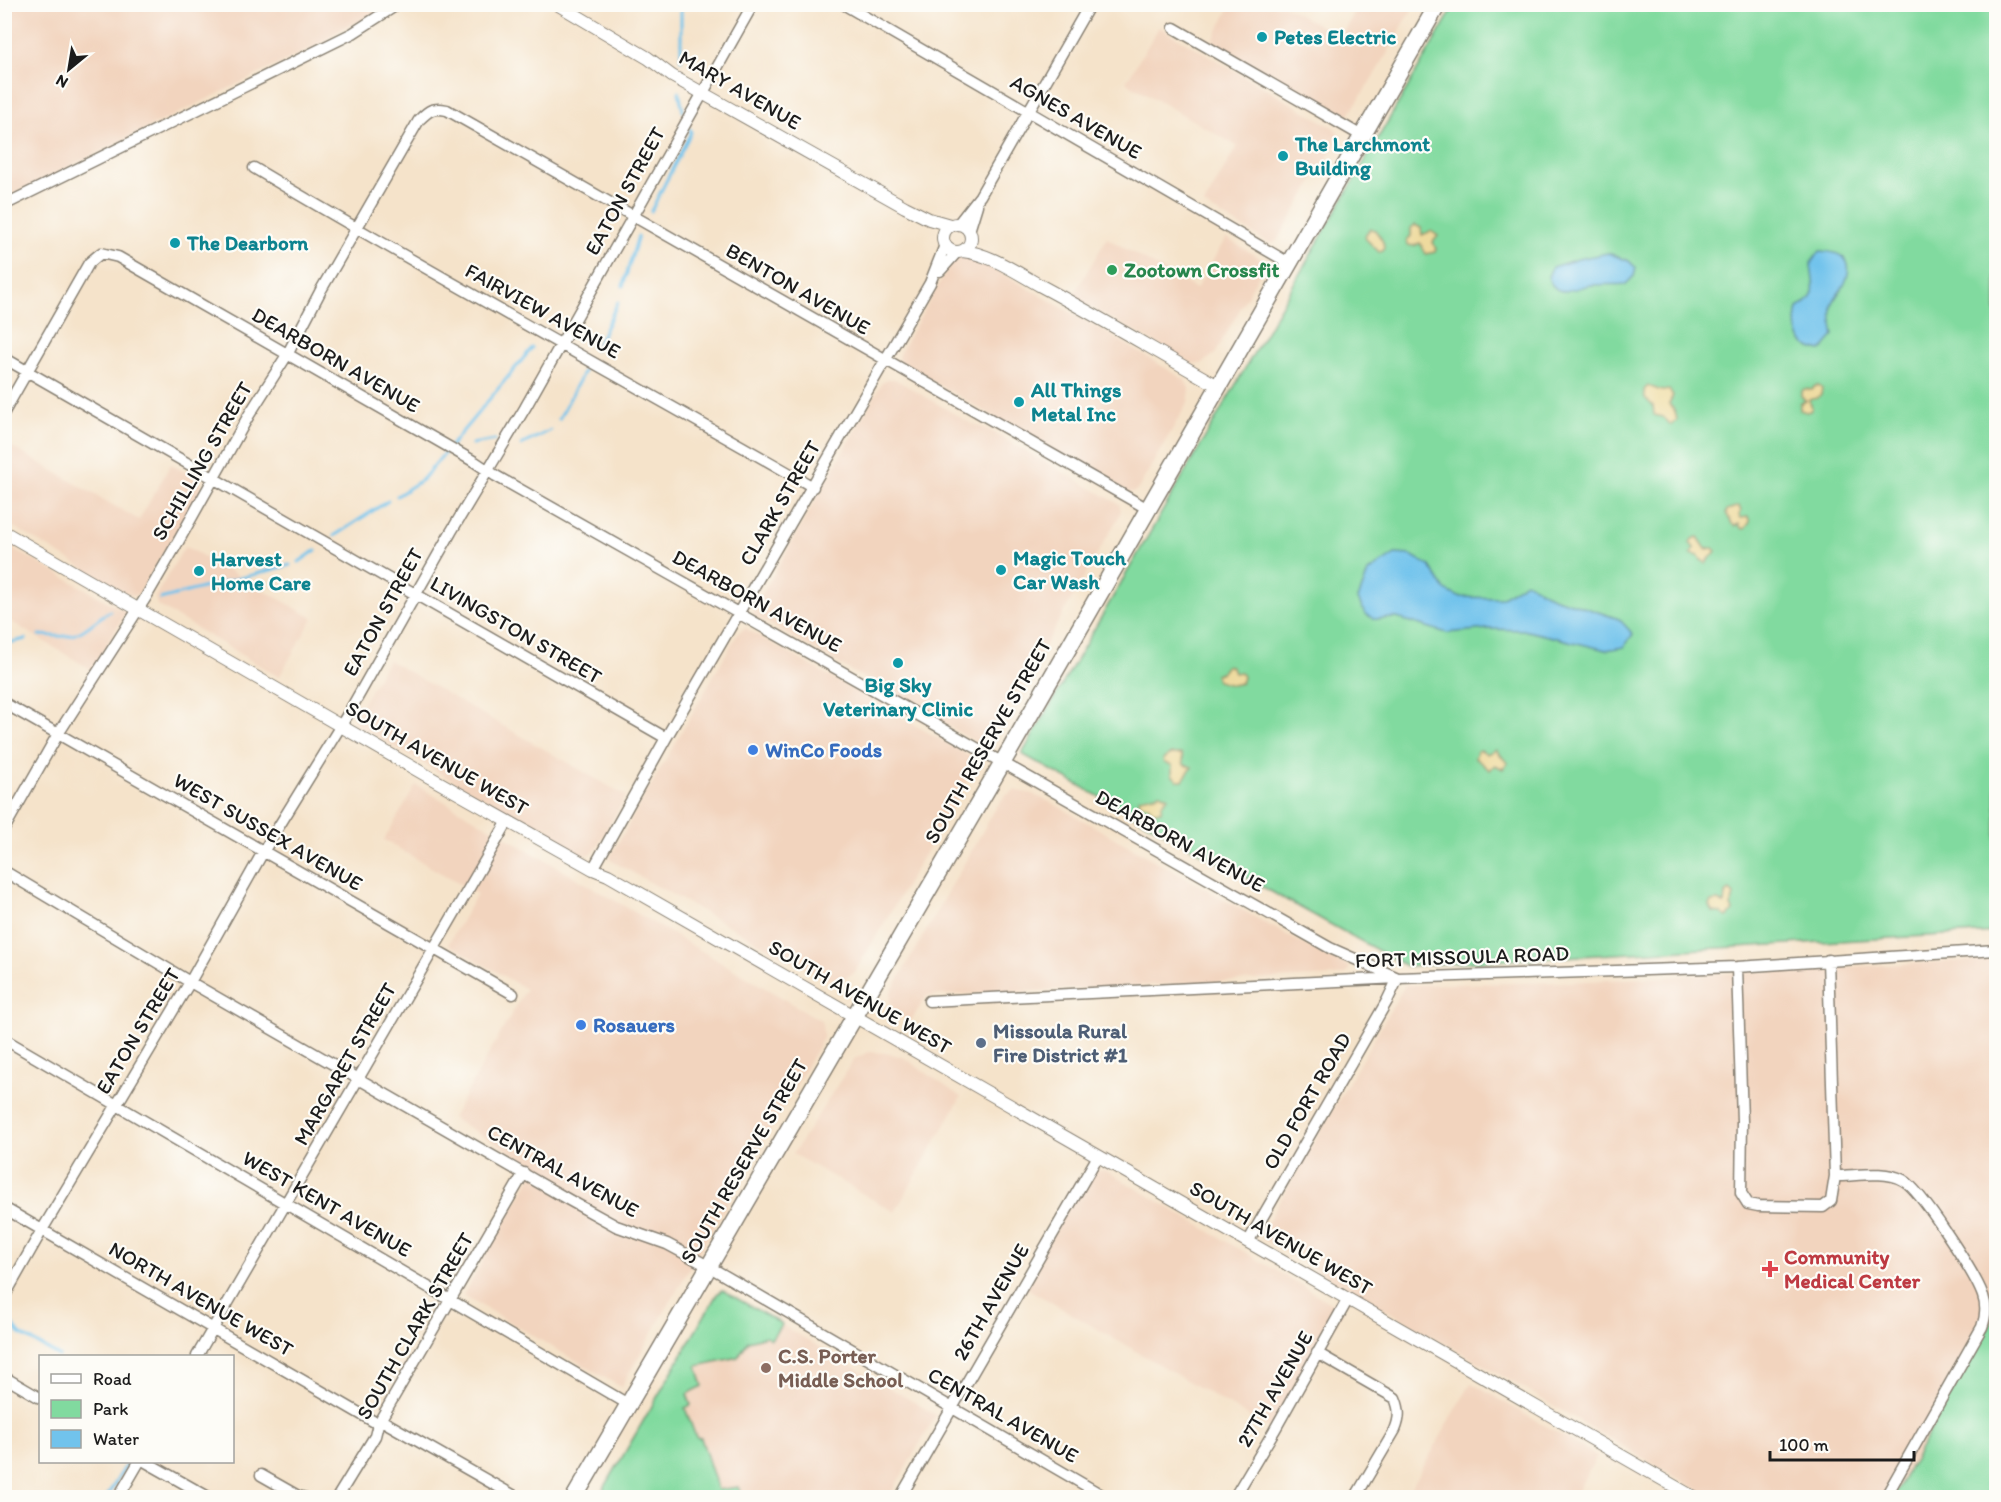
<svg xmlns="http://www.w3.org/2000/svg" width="2001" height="1502" font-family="Itim,sans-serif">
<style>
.built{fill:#f2d4be}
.green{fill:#81da9f;stroke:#4e7b5e;stroke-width:1.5}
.sand{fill:#eeda9e;stroke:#857b5d;stroke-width:1.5}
.water{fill:#71c3ec;stroke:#467084;stroke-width:1.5}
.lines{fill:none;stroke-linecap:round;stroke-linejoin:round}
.stream{stroke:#71c3ec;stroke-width:3}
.minor-casing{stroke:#888073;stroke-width:13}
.tertiary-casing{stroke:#888073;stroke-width:14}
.trunk-casing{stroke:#888073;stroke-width:19}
.minor{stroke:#fff;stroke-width:10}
.tertiary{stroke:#fff;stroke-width:12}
.trunk{stroke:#fff;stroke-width:16}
.culture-dot{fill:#0f9aa8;stroke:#fdfcf7;stroke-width:2}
.leisure-dot{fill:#2e9e5b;stroke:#fdfcf7;stroke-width:2}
.shop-dot{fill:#3f7fe0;stroke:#fdfcf7;stroke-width:2}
.service-dot{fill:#5c6f8a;stroke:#fdfcf7;stroke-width:2}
.health-dot{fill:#e0444e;stroke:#fdfcf7;stroke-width:2}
.education-dot{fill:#8d6e63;stroke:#fdfcf7;stroke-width:2}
.labels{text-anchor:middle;stroke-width:4.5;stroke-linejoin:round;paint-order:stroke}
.culture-label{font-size:21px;font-weight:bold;fill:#0d838f;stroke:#fdfcf7;text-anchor:start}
.street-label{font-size:21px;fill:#1c1c1c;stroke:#fdfcf7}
.leisure-label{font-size:21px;font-weight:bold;fill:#27864d;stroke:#fdfcf7;text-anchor:start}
.shop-label{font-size:21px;font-weight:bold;fill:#366cbe;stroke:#fdfcf7;text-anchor:start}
.service-label{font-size:21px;font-weight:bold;fill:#4e5e75;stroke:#fdfcf7;text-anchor:start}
.health-label{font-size:21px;font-weight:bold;fill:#be3a42;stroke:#fdfcf7;text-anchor:start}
.education-label{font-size:21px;font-weight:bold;fill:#785e54;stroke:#fdfcf7;text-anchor:start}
</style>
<rect width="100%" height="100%" fill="#fdfcf7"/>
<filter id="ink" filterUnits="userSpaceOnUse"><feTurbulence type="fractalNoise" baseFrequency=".0167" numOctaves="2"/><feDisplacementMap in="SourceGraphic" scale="12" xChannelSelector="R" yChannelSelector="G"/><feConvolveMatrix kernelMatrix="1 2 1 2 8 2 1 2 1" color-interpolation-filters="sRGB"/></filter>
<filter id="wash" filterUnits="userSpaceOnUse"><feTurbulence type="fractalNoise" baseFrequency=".008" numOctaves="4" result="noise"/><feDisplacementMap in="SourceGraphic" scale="24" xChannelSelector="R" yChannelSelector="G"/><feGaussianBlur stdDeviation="1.35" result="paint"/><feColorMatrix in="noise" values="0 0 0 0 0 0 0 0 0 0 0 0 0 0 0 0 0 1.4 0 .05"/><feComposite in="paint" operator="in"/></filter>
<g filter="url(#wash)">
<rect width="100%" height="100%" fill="#f5e3ca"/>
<path class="built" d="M5 5H391L372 17 345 27 318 45 5 198Z
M1231 5H1283L1340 37 1359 5H1412V9L1383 61 1349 115 1345 118 1212 42Z
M1159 27 1334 128 1339 134 1338 140 1277 241 1273 243H1269L1204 205 1237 146 1126 82Z
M1107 238 1196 289 1226 238 1266 262 1215 354 1201 364 1192 363 1072 297Z
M966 253 1114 337 1185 380 1190 390 1188 402 1138 489 1134 492H1129L1061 455 899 362 898 356 951 263 955 257Z
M888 379H895L970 423 987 429 1119 504 1121 510 1118 518 988 744 981 745 755 616 752 612 882 383Z
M5 443 139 520 171 464 200 481 201 484 200 492 140 592 134 596 126 593 5 522Z
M5 544 126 612 92 670 5 618Z
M185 546 313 618 279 677 157 605 155 597Z
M745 628 969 756 975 761 976 766 860 964 854 973 840 980 823 978 610 860 611 855 738 633Z
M388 660 626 796 594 852 588 855 579 854 357 725 354 720 356 715Z
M416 785 822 1021 823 1038 621 1387 463 1295 537 1167 452 1118 526 989 448 944 477 894 384 840Z
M1015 790 1032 794 1054 804 1308 947 1350 967 1346 974 1336 976 927 996 910 1022 897 1014 890 1003 891 992 997 806 1005 796Z
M1996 959V1314L1893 1497H1710L1485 1366 1262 1239 1263 1230 1405 985 1570 982Z
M869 1052 885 1053 903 1057 961 1097 895 1212 793 1154 854 1059Z
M1105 1170 1343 1310 1274 1431 1023 1286 1090 1171Z
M722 1290 936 1415 889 1497 599 1498 717 1294Z
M1471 1383 1597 1456 1574 1497 1419 1498 1409 1492Z"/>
<path class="green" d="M1455 5H1996V932L1406 966 1022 754Z
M722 1290 782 1324 771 1339 766 1336 748 1341 738 1357 697 1366 703 1386 687 1394 691 1405 685 1408 696 1437 701 1438 718 1490 738 1487 742 1497H599L717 1294Z
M1996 1314V1497H1893Z"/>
<path class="sand" d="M1415 225 1421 228 1422 235 1431 231 1438 236 1433 242 1436 249 1435 252 1426 254 1420 243 1414 246 1408 245 1407 240 1411 236V228Z
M1370 229 1375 230C1380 237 1386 243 1383 251L1379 252 1365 238 1366 234Z
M1648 386 1662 391 1669 390 1673 395 1669 404 1675 411 1677 420 1671 425 1663 417 1654 415 1653 406 1645 398 1644 390Z
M1815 386H1819L1822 389 1821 394 1817 398 1809 400 1812 408 1810 411 1806 412 1800 410V403L1806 401 1801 396V392L1804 389 1812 390Z
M1739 506 1741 512 1739 515 1741 518 1748 517 1750 522 1745 529 1741 528 1739 524 1735 526 1732 524 1726 513 1727 510Z
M1698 537 1706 549 1713 548 1716 551 1706 563 1701 560 1699 556 1691 554 1694 548 1690 543 1692 539Z
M1227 665 1232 668 1234 673 1241 672 1243 677 1241 683 1232 685 1217 681 1215 675 1222 672Z
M1481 750 1487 754 1496 750 1508 763 1503 769 1495 765 1490 770 1475 758 1477 751Z
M1171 754H1182L1184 765 1192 767 1183 780H1177L1172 775V765L1164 763 1163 759Z
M1160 793 1168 797 1162 804 1161 811H1153L1147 805 1140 804 1139 798 1155 795Z
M1730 891 1734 895 1731 906 1733 911 1727 917 1721 913 1712 912 1709 906 1711 902 1718 901 1724 904 1725 894Z"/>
<path class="water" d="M1820 251C1845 252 1856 262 1843 287 1840 292 1835 297 1833 303 1830 313 1832 325 1834 336L1821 351C1797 346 1793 330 1798 308 1821 296 1812 284 1811 263Z
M1608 253 1629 261 1636 268 1634 276 1626 284C1615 285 1604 284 1592 285 1575 286 1557 302 1548 277L1552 267 1578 259Z
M1395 554 1411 555 1430 566 1445 590 1459 597 1501 598 1526 582 1553 597 1619 619 1633 634 1624 647 1606 650 1523 630 1488 629 1447 633 1397 618 1375 619 1365 614 1358 599 1368 572Z"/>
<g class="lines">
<path class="stream" d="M681 60V4
M679 92 683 111
M651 211 691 132 690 129
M623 286 638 236
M595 350 618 302
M559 419 585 369
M472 444 495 440
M521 445 551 430
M397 496 423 479 532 348
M334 536 388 501
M299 562 316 550
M160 599 290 565
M39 635C51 635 65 639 78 633 89 628 99 617 110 611
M4 644 26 639
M8 1319 20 1334 59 1356
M106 1498 128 1462"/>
</g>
</g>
<g filter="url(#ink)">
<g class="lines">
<g class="minor-casing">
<path id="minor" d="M843 4 1289 263
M1174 28 1362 136
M254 168C438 278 627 380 813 487
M4 205 353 33 398 4
M958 224 980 196 1090 4
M969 231 977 205
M940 271 957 252
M4 358 666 738
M4 412 89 263 101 253 118 257 475 462 496 476 1330 948 1398 978
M4 703 513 994
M4 829 58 734 146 597 178 542 249 415 287 355 321 290 419 120C429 110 433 107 447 110L1148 509
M593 869 666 738 930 283 945 245
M4 871 190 982 569 1200 616 1226 667 1244 708 1266 1107 1498
M1737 967 1742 1121 1741 1193 1748 1204 1758 1206 1823 1207 1831 1201 1835 1176 1828 960
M929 1001 1398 978 1737 967 1996 950
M4 1039 628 1404
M1835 1176C1856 1176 1884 1170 1903 1180 1920 1189 1976 1275 1983 1296 1987 1307 1986 1316 1982 1327L1885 1498
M4 1208 378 1424
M1248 1242 1387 1001 1398 978
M4 1297 42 1230 190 982 263 852 348 714 451 532 525 408 753 4
M1317 1353 1395 1398C1400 1410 1400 1418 1395 1430L1355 1498
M197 1356 508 821
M4 1377 40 1398
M381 1420 518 1498
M146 1462 210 1498
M261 1475 298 1496 306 1498
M118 1498 139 1462
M337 1498 375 1436 378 1424 524 1173
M900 1498 1098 1156
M1234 1498 1274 1431 1348 1299"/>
</g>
<g class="tertiary-casing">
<path id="tertiary" d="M557 4 648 58 672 76 905 207 929 219 950 225
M943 238a14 14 0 1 1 28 0a14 14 0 1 1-28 0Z
M962 251C989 253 1017 273 1041 286 1101 318 1159 353 1218 386
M4 532 424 774 593 869 608 875 1695 1498"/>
</g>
<g class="trunk-casing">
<path id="trunk" d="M574 1498 1011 748 1438 4"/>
</g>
<use href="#minor" class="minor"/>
<use href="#tertiary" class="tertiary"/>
<use href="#trunk" class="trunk"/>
</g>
</g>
<g class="culture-dot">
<circle cx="1262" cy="37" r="6"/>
<circle cx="1283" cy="156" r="6"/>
<circle cx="175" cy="243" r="6"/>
<circle cx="1019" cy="402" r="6"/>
<circle cx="1001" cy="570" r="6"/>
<circle cx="199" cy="571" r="6"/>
<circle cx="898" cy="663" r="6"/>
</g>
<circle class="leisure-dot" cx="1112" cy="270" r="6"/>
<g class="shop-dot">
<circle cx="753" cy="750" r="6"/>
<circle cx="581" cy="1025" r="6"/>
</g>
<circle class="service-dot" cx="981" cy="1043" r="6"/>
<path class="health-dot" d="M1767 1260h6v6h6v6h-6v6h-6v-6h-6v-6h6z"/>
<circle class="education-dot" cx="766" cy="1368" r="6"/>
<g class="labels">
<g class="culture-label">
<text x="1274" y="44">Petes Electric</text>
<text x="1295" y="151">The Larchmont<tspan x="1295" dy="24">Building</tspan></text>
<text x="187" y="250">The Dearborn</text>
<text x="1031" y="397">All Things<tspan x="1031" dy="24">Metal Inc</tspan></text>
<text x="1013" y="565">Magic Touch<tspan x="1013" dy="24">Car Wash</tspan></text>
<text x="211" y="566">Harvest<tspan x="211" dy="24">Home Care</tspan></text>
<text x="898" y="692" text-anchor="middle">Big Sky<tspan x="898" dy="24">Veterinary Clinic</tspan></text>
</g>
<g class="street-label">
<text transform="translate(740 90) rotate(30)" y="7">MARY AVENUE</text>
<text transform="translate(1076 117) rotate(30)" y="7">AGNES AVENUE</text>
<text transform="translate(625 191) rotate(-61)" y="7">EATON STREET</text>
<text transform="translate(798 289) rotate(30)" y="7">BENTON AVENUE</text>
<text transform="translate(543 311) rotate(29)" y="7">FAIRVIEW AVENUE</text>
<text transform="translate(336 360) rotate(30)" y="7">DEARBORN AVENUE</text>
<text transform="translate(202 461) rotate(-60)" y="7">SCHILLING STREET</text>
<text transform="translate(780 503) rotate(-60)" y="7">CLARK STREET</text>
<text transform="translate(757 601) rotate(29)" y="7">DEARBORN AVENUE</text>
<text transform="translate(383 612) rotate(-61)" y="7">EATON STREET</text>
<text transform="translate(516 630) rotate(30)" y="7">LIVINGSTON STREET</text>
<text transform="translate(988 741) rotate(-60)" y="7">SOUTH RESERVE STREET</text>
<text transform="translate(437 758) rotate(30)" y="7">SOUTH AVENUE WEST</text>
<text transform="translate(268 832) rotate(30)" y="7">WEST SUSSEX AVENUE</text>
<text transform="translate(1180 841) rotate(29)" y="7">DEARBORN AVENUE</text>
<text transform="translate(1462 957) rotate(-2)" y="7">FORT MISSOULA ROAD</text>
<text transform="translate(860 997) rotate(30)" y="7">SOUTH AVENUE WEST</text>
<text transform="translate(138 1031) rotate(-59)" y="7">EATON STREET</text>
<text transform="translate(345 1064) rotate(-60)" y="7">MARGARET STREET</text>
<text transform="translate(1307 1101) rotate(-60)" y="7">OLD FORT ROAD</text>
<text transform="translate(744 1161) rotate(-60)" y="7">SOUTH RESERVE STREET</text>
<text transform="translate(563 1171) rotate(29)" y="7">CENTRAL AVENUE</text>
<text transform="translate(327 1204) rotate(30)" y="7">WEST KENT AVENUE</text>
<text transform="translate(1281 1238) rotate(30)" y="7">SOUTH AVENUE WEST</text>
<text transform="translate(201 1299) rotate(30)" y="7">NORTH AVENUE WEST</text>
<text transform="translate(991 1302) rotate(-60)" y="7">26TH AVENUE</text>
<text transform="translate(415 1326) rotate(-60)" y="7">SOUTH CLARK STREET</text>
<text transform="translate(1275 1389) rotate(-60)" y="7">27TH AVENUE</text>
<text transform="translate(1003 1415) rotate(30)" y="7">CENTRAL AVENUE</text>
</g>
<g class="leisure-label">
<text x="1124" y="277">Zootown Crossfit</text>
</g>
<g class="shop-label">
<text x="765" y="757">WinCo Foods</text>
<text x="593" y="1032">Rosauers</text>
</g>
<g class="service-label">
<text x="993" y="1038">Missoula Rural<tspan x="993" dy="24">Fire District #1</tspan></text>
</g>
<g class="health-label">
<text x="1784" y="1264">Community<tspan x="1784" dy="24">Medical Center</tspan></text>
</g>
<g class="education-label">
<text x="778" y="1363">C.S. Porter<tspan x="778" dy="24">Middle School</tspan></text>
</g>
</g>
<rect width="2001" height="1502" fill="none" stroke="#fdfcf7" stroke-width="24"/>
<rect x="39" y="1355" width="195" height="108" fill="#fdfcf7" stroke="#a3a29f" stroke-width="1.5"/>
<rect x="51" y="1374" width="30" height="9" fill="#ffffff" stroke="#a3a29f" stroke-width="1.5"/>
<text x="93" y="1385" font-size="18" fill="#1c1c1c">Road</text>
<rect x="51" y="1400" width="30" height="18" fill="#81da9f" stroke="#a3a29f" stroke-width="1.5"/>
<text x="93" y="1415" font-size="18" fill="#1c1c1c">Park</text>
<rect x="51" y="1430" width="30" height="18" fill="#71c3ec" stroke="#a3a29f" stroke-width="1.5"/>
<text x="93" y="1445" font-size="18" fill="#1c1c1c">Water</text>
<g transform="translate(69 69) rotate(210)" stroke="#fdfcf7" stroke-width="4.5" paint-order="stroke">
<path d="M0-4.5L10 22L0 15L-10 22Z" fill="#1c1c1c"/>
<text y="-9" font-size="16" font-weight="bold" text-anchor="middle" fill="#1c1c1c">N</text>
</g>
<path d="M1770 1451v9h144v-9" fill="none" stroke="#1c1c1c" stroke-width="3"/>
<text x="1779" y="1451" font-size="18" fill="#1c1c1c" stroke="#fdfcf7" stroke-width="4.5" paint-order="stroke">100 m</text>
</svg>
